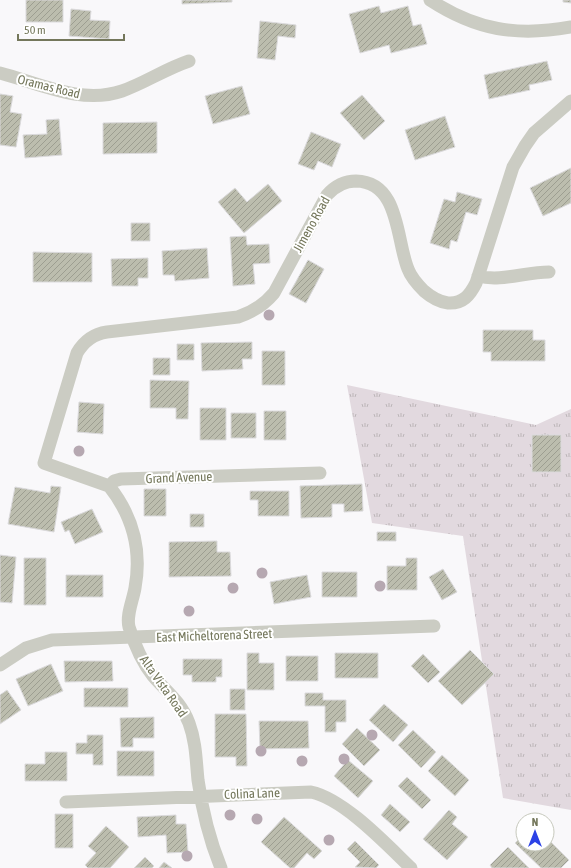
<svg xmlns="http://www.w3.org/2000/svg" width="571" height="868" font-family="'Asap Condensed',sans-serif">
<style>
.grass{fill:url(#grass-tufts)}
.building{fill:url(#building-hatch);stroke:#dbdadc}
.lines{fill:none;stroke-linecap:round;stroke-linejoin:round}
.street{stroke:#cbccc3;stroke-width:13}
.tree{fill:#b6a8b1}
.labels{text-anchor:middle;stroke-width:4;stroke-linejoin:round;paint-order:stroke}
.street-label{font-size:13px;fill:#74775b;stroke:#fff}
</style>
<defs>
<pattern id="grass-tufts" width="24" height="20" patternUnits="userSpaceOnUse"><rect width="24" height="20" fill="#e2d9df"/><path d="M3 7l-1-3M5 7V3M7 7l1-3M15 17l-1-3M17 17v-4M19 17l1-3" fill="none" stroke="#bcb5b8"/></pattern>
<pattern id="building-hatch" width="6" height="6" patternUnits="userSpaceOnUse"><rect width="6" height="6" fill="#bcbdae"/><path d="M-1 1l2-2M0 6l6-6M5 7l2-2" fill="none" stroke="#9d9e91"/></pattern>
</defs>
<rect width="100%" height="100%" fill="#f9f8fa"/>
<path class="grass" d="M347 385 536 425 571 409V810L503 798 463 536 372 523Z"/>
<path class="building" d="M26 0H63V22H26Z
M182 0H232V2L182 4Z
M563 0H571V3L563 2Z
M379 6 381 13 408 6 413 26 421 24 427 44 391 53 389 45 360 53 349 14Z
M71 9 91 11 90 20 110 21 109 39 69 36Z
M260 21 296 25 295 38 278 36 275 60 257 58Z
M547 61 552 80 529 85 530 90 489 99 484 75Z
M242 86 250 114 213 124 205 96Z
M0 94 13 96 10 112 22 114 16 147 0 145Z
M362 95 385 121 364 140 340 113Z
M445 116 455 147 415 160 405 130Z
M59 119 62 155 25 158 23 135 47 134 46 120Z
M157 122V153L103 154V123Z
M311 132 341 144 332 167 318 161 314 170 298 164Z
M571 168V203L543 216 530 188Z
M268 184 282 201 244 233 218 202 235 188 247 202Z
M457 192 482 199 477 215 466 212 457 242 451 240 449 249 430 243 444 199 455 202Z
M131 223H150V241H131Z
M246 236 247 245 269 244 270 263 253 264 255 284 233 286 230 237Z
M207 248 209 278 175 281 174 275H163L162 251Z
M33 252 92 253V282H33Z
M148 258V278H138V286H112L111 259Z
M308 260 324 269 306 303 289 294Z
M483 330H533V340H545V361H491V352H483Z
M252 342V359H242L243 369 202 371 201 343Z
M177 344H194V360H177Z
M262 351H285V385H262Z
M153 358H170V375H153Z
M150 380 189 381 188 419H176V408H150Z
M79 402 104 404 103 434 77 432Z
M200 408H226V440H200Z
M264 411H286V440H264Z
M231 413H256V438H231Z
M532 435H561V472H532Z
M362 484 363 511 344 512V504H332V517L301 518 300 486Z
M51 486 61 487 54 532 8 524 15 487 50 493Z
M144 489H166V516H144Z
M250 491H289V516H258V500H250Z
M92 509 103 532 75 544 69 530 65 532 61 522Z
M190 514H204V527H190Z
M377 532H396V541H377Z
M217 541V552H230L231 576 169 577V542Z
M0 555 16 557 12 603 0 602Z
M24 558H46V605H24Z
M406 558H417V590H387V566H406Z
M443 569 457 592 442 600 429 577Z
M322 572H357V597H322Z
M66 575H103V597H66Z
M307 575 311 597 274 604 270 582Z
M470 650 494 674 462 705 438 681Z
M247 653H259V663H274V690H247Z
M335 653H378V678H335Z
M423 654 440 672 428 683 411 666Z
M286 656H318V681H286Z
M183 659H222V677H216V682H192V675H183Z
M64 661H112L113 681 65 682Z
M51 664 63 691 28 706 16 679Z
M84 688H128V707H84Z
M230 689H245V710H230Z
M7 690 21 710 0 724V695Z
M305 693H323V700H346V722H336V732H325V706H305Z
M384 704 408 725 393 742 369 720Z
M215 714H246L247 766H236V757H215Z
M154 717V738H133V747H121L120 718Z
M259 721H308L309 748 260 749Z
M357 728 380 750 364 766 342 744Z
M413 730 436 752 421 768 398 745Z
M87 735H103V765H93V754H76V743H87Z
M117 751H154V776H117Z
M45 752H67V781H25V764H45Z
M442 755 469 780 455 796 428 771Z
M348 760 373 781 358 798 334 776Z
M407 777 431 800 422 809 398 786Z
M390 804 410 822 400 832 381 815Z
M449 810 457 817 452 824 468 837 447 860 423 839Z
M55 814H73V848H55Z
M176 815V824H186L188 852 167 853 166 835 138 837 137 817Z
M284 817 322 851 314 859 307 853 294 868H290L261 842Z
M106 826 129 847 110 868H88L85 865 96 853 88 846Z
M523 835V844H547V838L569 860 561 868H541L515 843Z
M355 841 379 865 376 868 355 867 360 862 347 849Z
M508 847 529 868H492L490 865Z
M145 857 154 866 152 868H134Z
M164 862 172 868H159Z"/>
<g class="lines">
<path class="street" d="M430 0C476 30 517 37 571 27
M0 73C39 83 81 105 122 91 145 83 165 69 189 61
M478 276C501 282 525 272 549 272
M320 473 121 479 114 481 109 486 44 463 77 353C84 341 93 334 107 332L238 317C253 312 264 305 274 293L327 195C335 186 344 181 356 181 400 182 396 240 408 269 411 277 418 285 424 291 431 297 439 302 448 303 463 304 470 295 476 283L513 167 525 146 534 133 571 101
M109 486C132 515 142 550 135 588 133 600 126 615 129 627 134 643 142 662 153 676 167 692 181 702 189 723 196 742 196 760 198 780 202 809 210 841 221 868
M0 665 26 648 52 640 434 626
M66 802 311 792C344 799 386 844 411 868"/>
</g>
<g class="tree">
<circle cx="269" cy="315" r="5.5"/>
<circle cx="79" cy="451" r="5.5"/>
<circle cx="262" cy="573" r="5.5"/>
<circle cx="380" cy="586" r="5.5"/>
<circle cx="233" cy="588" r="5.5"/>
<circle cx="189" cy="611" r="5.5"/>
<circle cx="372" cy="735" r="5.5"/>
<circle cx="261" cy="751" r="5.5"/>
<circle cx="344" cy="759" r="5.5"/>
<circle cx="302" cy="761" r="5.5"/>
<circle cx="230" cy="815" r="5.5"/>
<circle cx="257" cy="819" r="5.5"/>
<circle cx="329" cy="840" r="5.5"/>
<circle cx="187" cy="856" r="5.5"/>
</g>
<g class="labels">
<g class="street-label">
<text transform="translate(49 86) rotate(14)" y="5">Oramas Road</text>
<text transform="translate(311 224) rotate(-61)" y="5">Jimeno Road</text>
<text transform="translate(179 477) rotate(-2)" y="5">Grand Avenue</text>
<text transform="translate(214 635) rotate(-2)" y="5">East Micheltorena Street</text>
<text transform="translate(164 686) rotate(55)" y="5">Alta Vista Road</text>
<text transform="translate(252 793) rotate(-2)" y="5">Colina Lane</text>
</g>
</g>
<g transform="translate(535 832)"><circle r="19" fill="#ffffff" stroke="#c7c9bd"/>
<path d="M0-3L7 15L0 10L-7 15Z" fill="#2c42e6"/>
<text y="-6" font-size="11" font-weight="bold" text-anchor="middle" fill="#74775b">N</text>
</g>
<path d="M18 34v6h106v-6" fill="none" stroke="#74775b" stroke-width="2"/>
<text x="24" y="34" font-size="12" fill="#74775b" stroke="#ffffff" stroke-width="3" paint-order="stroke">50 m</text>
</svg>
